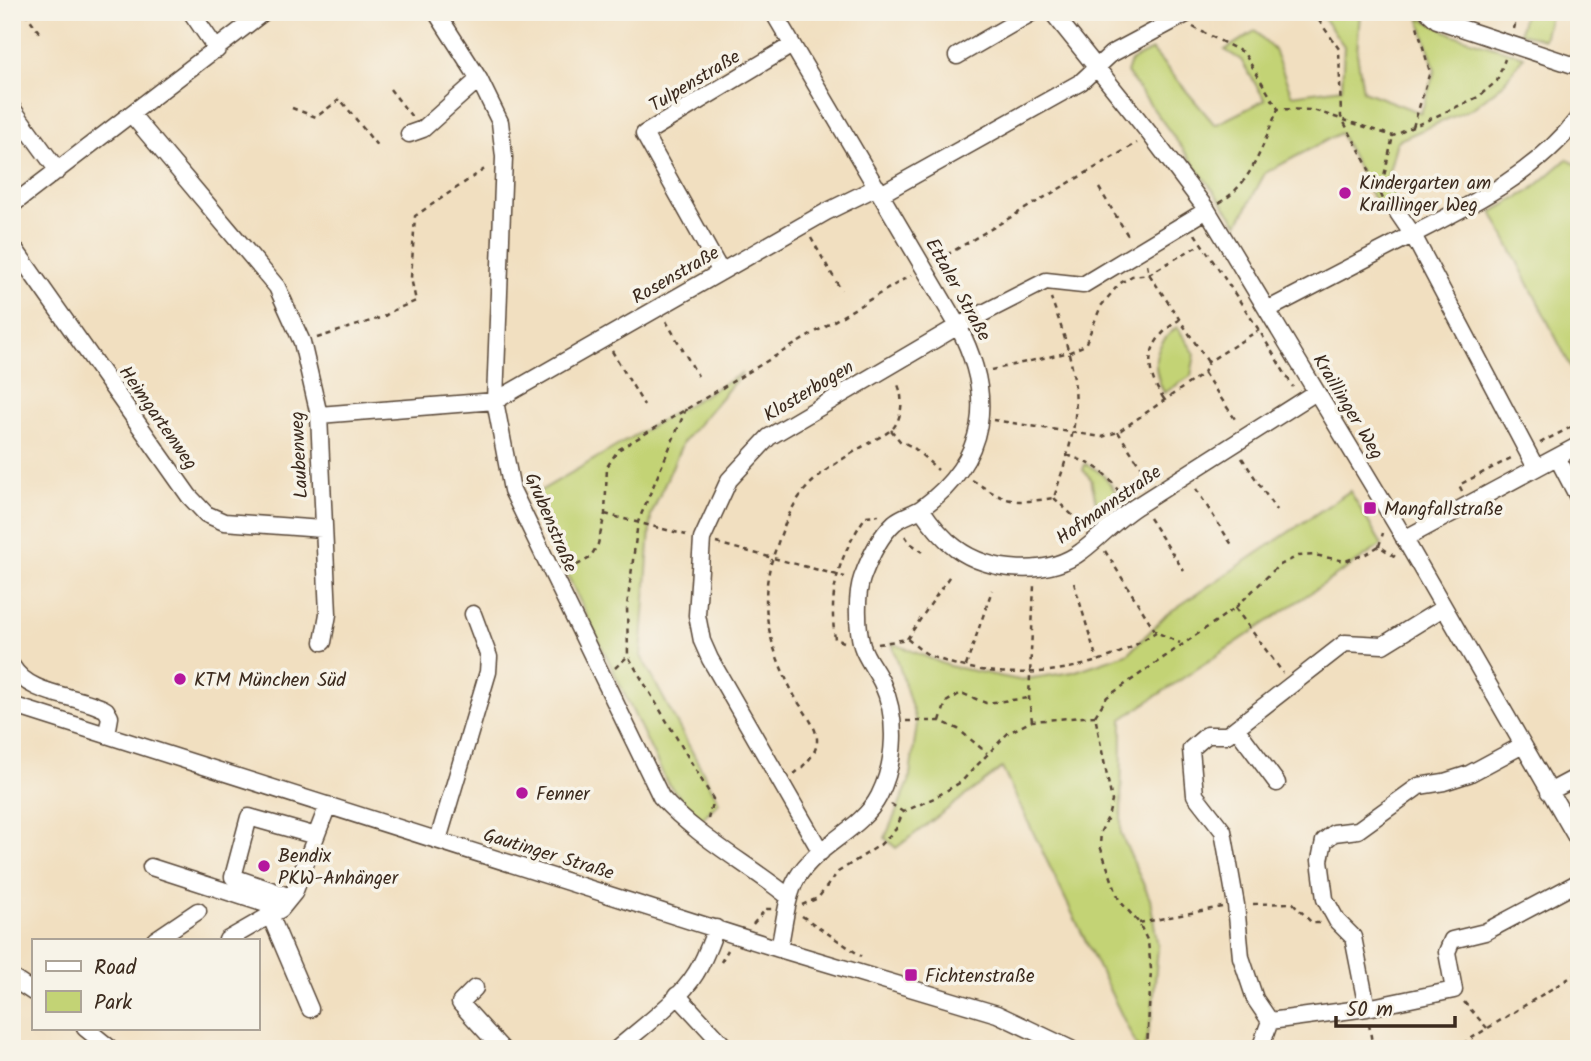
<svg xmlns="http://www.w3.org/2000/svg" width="1591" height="1061" font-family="Kalam,sans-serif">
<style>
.green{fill:#c3d375;stroke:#7f7e4a;stroke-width:2}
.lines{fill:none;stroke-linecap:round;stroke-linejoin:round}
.minor-casing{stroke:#564536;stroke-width:19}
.path{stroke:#564536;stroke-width:2.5;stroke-dasharray:5 5;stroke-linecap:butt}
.minor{stroke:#fff;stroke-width:16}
.poi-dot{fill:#b5179e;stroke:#f7f3e8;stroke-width:2.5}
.labels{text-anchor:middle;stroke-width:7;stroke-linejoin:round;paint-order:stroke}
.street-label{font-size:19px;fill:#3b2a1e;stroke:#f7f3e8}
.poi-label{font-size:19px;fill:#3b2a1e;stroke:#f7f3e8;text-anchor:start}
</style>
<rect width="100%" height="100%" fill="#f7f3e8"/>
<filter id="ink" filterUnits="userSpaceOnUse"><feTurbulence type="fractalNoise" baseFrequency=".0143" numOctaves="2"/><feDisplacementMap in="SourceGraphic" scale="14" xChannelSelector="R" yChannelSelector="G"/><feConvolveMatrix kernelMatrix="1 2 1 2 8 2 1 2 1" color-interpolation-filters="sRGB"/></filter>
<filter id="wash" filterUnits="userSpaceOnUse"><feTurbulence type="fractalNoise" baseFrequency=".00686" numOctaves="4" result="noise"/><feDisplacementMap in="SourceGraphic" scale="28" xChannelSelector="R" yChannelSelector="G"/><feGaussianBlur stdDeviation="1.57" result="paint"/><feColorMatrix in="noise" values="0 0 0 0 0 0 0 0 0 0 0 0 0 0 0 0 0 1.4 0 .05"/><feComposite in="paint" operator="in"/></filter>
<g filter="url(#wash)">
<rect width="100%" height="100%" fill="#f1dfc0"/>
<path class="green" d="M1319 12 1360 13 1357 53 1363 91 1421 113 1435 70 1419 17 1454 35 1524 56 1502 85 1473 108 1397 141 1387 179 1398 204 1382 215 1340 133 1265 173 1238 224 1127 73 1131 61 1152 50 1215 125 1265 100 1241 60 1225 50 1255 31 1274 50 1292 95 1342 88 1344 46Z
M1524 12H1551L1544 39 1520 33Z
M1567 159 1579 166V383L1492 212 1530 191Z
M1177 327 1195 354 1191 376 1164 393C1151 365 1152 347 1177 327Z
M742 373 683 442 651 515 641 656 719 802 701 820 667 783 530 497Z
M1085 464C1102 471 1109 480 1117 495L1097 507 1091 479 1083 470Z
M1350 491 1382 545 1122 719 1121 834 1150 899 1158 947 1152 1016 1144 1049H1138L1002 768 896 848 885 838 909 782 917 724 892 643 949 666 1019 680 1073 672 1129 653 1167 614Z"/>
</g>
<g filter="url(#ink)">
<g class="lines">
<g class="minor-casing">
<path id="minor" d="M191 12 217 50
M436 12 479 79 500 122 504 157 495 401 512 490 661 797C698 838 747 863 789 897
M773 12 958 326C995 397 988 459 922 508 913 514 902 516 894 523 879 537 869 559 862 578 856 595 857 628 862 646 866 659 876 670 882 683 898 717 896 762 879 796 861 831 817 844 797 878 786 897 784 927 779 949
M1052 12 1149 133 1207 210 1396 524 1579 842
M1428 12 1437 20 1579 67
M957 56 1033 12
M12 108 58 171
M132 115 277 287 302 342 319 415 328 614 323 642
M409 134 423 129 479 79
M881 194 1081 82 1111 54 1190 12
M12 205 264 12
M1398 213 1413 235 1536 468
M12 245 189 496 206 514 224 522 322 529
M721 272 644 134 792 45
M1267 310C1312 287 1356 264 1400 241 1466 207 1533 177 1579 117
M319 415 495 401 826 212 877 187
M1557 457 1579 499
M921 509C931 524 941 537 956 548 989 573 1049 577 1082 551 1102 536 1118 517 1140 504 1199 467 1257 429 1316 392
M1404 539 1579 445
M12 666C30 697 77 694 106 710L110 717 107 734
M12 705 779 949 997 1014 1071 1049
M1236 728 1277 783
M1549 792 1579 776
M438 840 488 672 489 657 473 614
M821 852 710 659 702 641 697 615 702 539 729 480 769 437 958 326 1046 281 1083 285 1207 210
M151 867 281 909
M291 897 233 877 249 817 316 836
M270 915 310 1009
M155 940 198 911
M227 940 281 909 294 893 328 805
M12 978 33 992
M475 988 460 1003 502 1049
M677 995 727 1049
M1367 1008 1353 937 1337 921 1325 899 1320 860 1324 841 1334 833 1358 830 1419 786 1444 782 1469 774 1521 746
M1270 1021 1255 999 1241 957 1236 905 1223 831 1195 795 1191 749 1207 735H1227L1345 643 1383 645 1443 608
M85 1028 111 1049
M617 1049C642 1027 679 1001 696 973 705 959 710 944 716 928
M1260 1049 1270 1021 1367 1008 1454 990 1447 952 1452 940 1485 932 1579 882"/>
</g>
<path class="path" d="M25 12 41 35
M1313 12 1339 49 1341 117 1361 153 1385 203
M1193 27 1244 53 1278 109
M1514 29 1518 12
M390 89 412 117
M292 108 316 117 340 99 378 147
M1413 127 1430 72 1416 22
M1099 188 1130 239
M1380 194 1393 136
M1219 203C1253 183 1263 143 1278 109L1313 110 1393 136 1478 97 1497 81 1505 59
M1195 234 1259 330 1293 387
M811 238 841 290
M938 260 1137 143
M1147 265 1149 274 1208 362
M666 321 698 376
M317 338 383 317 394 310 416 301 411 278 415 216 486 168
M612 351 644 405
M991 370 1070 352 1085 345 1101 306 1119 284 1132 276 1149 274 1201 244
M1204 373 1237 422
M1164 399C1142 368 1146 341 1179 320
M686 409 638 522 627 606 628 656 713 799 708 819
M993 420 1102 437 1118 432 1204 373 1208 362 1259 330
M891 430 900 441 913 447 938 470
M1118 432 1149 479
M1540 443 1579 423
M1067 455C1096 465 1106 471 1123 498
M1242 458 1276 510
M972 480C1008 503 1011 504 1054 498 1060 477 1068 456 1072 435 1083 388 1067 342 1051 298
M1196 489 1232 545
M1462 491 1459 485 1513 457
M1054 498 1085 527
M605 514 686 535
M1149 518 1184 571
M905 536 910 543 923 552
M716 543 845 577
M1379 546 1383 533
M1105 551 1156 632 1180 643
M568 570 590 558 598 544 605 514 607 467 618 450 911 275
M1074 583 1097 660
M1235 608 1283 673
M907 639 951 574
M844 642 835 639C828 590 839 556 866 516L879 515
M878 644 907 639C914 644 921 651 929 655 989 682 1069 677 1128 649 1138 644 1147 637 1156 632
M966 666 992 590
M615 668 628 656
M906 721H940L958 729 987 753
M940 721 946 702 961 693 986 703 1029 698
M1032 721 1029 698 1034 585
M794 774C804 766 818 753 817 739 816 725 802 709 795 697 771 651 756 605 774 554 781 534 789 509 803 492 818 473 847 456 867 444 875 439 888 434 894 427 903 415 904 394 896 381
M891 804 903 812
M1253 904 1293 903 1312 923H1321
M802 905 818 898 838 872 880 845 896 829 903 812 934 798 961 782 1008 733 1032 721 1095 716
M802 916 861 956
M1139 923 1222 907
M753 924 766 909H772
M721 962 728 950
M1464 1002 1487 1028
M1369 1024 1373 1049
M1147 1049 1151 969 1148 942 1139 923 1119 900 1100 846 1101 831 1108 817 1112 801 1095 716 1107 697 1235 608 1278 566 1298 556 1315 555 1345 561 1366 554 1379 546 1397 558
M1454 1049 1579 972"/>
<use href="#minor" class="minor"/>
</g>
</g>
<g class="poi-dot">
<circle cx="1345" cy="193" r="7"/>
<rect x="1363" y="501" width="14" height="14" rx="3.5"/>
<circle cx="180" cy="679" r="7"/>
<circle cx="522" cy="793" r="7"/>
<circle cx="264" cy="866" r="7"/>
<rect x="904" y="968" width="14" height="14" rx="3.5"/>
</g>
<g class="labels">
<g class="street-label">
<text transform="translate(694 80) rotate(-31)" y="7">Tulpenstraße</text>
<text transform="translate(675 274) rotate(-30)" y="7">Rosenstraße</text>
<text transform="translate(959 289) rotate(61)" y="7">Ettaler Straße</text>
<text transform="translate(808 390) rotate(-31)" y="7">Klosterbogen</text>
<text transform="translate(1349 406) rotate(59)" y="7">Kraillinger Weg</text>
<text transform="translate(159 417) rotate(55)" y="7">Heimgartenweg</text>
<text transform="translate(298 455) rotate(-93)" y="7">Laubenweg</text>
<text transform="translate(1108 504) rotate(-35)" y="7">Hofmannstraße</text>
<text transform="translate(552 522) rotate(67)" y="7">Grubenstraße</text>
<text transform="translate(549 853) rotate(17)" y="7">Gautinger Straße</text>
</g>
<g class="poi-label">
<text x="1359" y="189">Kindergarten am<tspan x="1359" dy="22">Kraillinger Weg</tspan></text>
<text x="1384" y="515">Mangfallstraße</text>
<text x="194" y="686">KTM München Süd</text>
<text x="536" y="800">Fenner</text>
<text x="278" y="862">Bendix<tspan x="278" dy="22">PKW-Anhänger</tspan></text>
<text x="925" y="982">Fichtenstraße</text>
</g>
</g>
<rect width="1591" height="1061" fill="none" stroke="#f7f3e8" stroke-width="42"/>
<rect x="32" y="939" width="228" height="91" fill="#f7f3e8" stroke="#aca397" stroke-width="2"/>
<rect x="46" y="961" width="35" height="10" fill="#ffffff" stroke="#aca397" stroke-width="2"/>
<text x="94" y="974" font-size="21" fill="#3b2a1e">Road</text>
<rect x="46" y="991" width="35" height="21" fill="#c3d375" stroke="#aca397" stroke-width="2"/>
<text x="94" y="1009" font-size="21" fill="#3b2a1e">Park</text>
<path d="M1336 1016v10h119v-10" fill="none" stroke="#3b2a1e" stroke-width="3.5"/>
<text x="1346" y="1016" font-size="21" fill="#3b2a1e" stroke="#f7f3e8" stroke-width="5" paint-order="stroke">50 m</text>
</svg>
